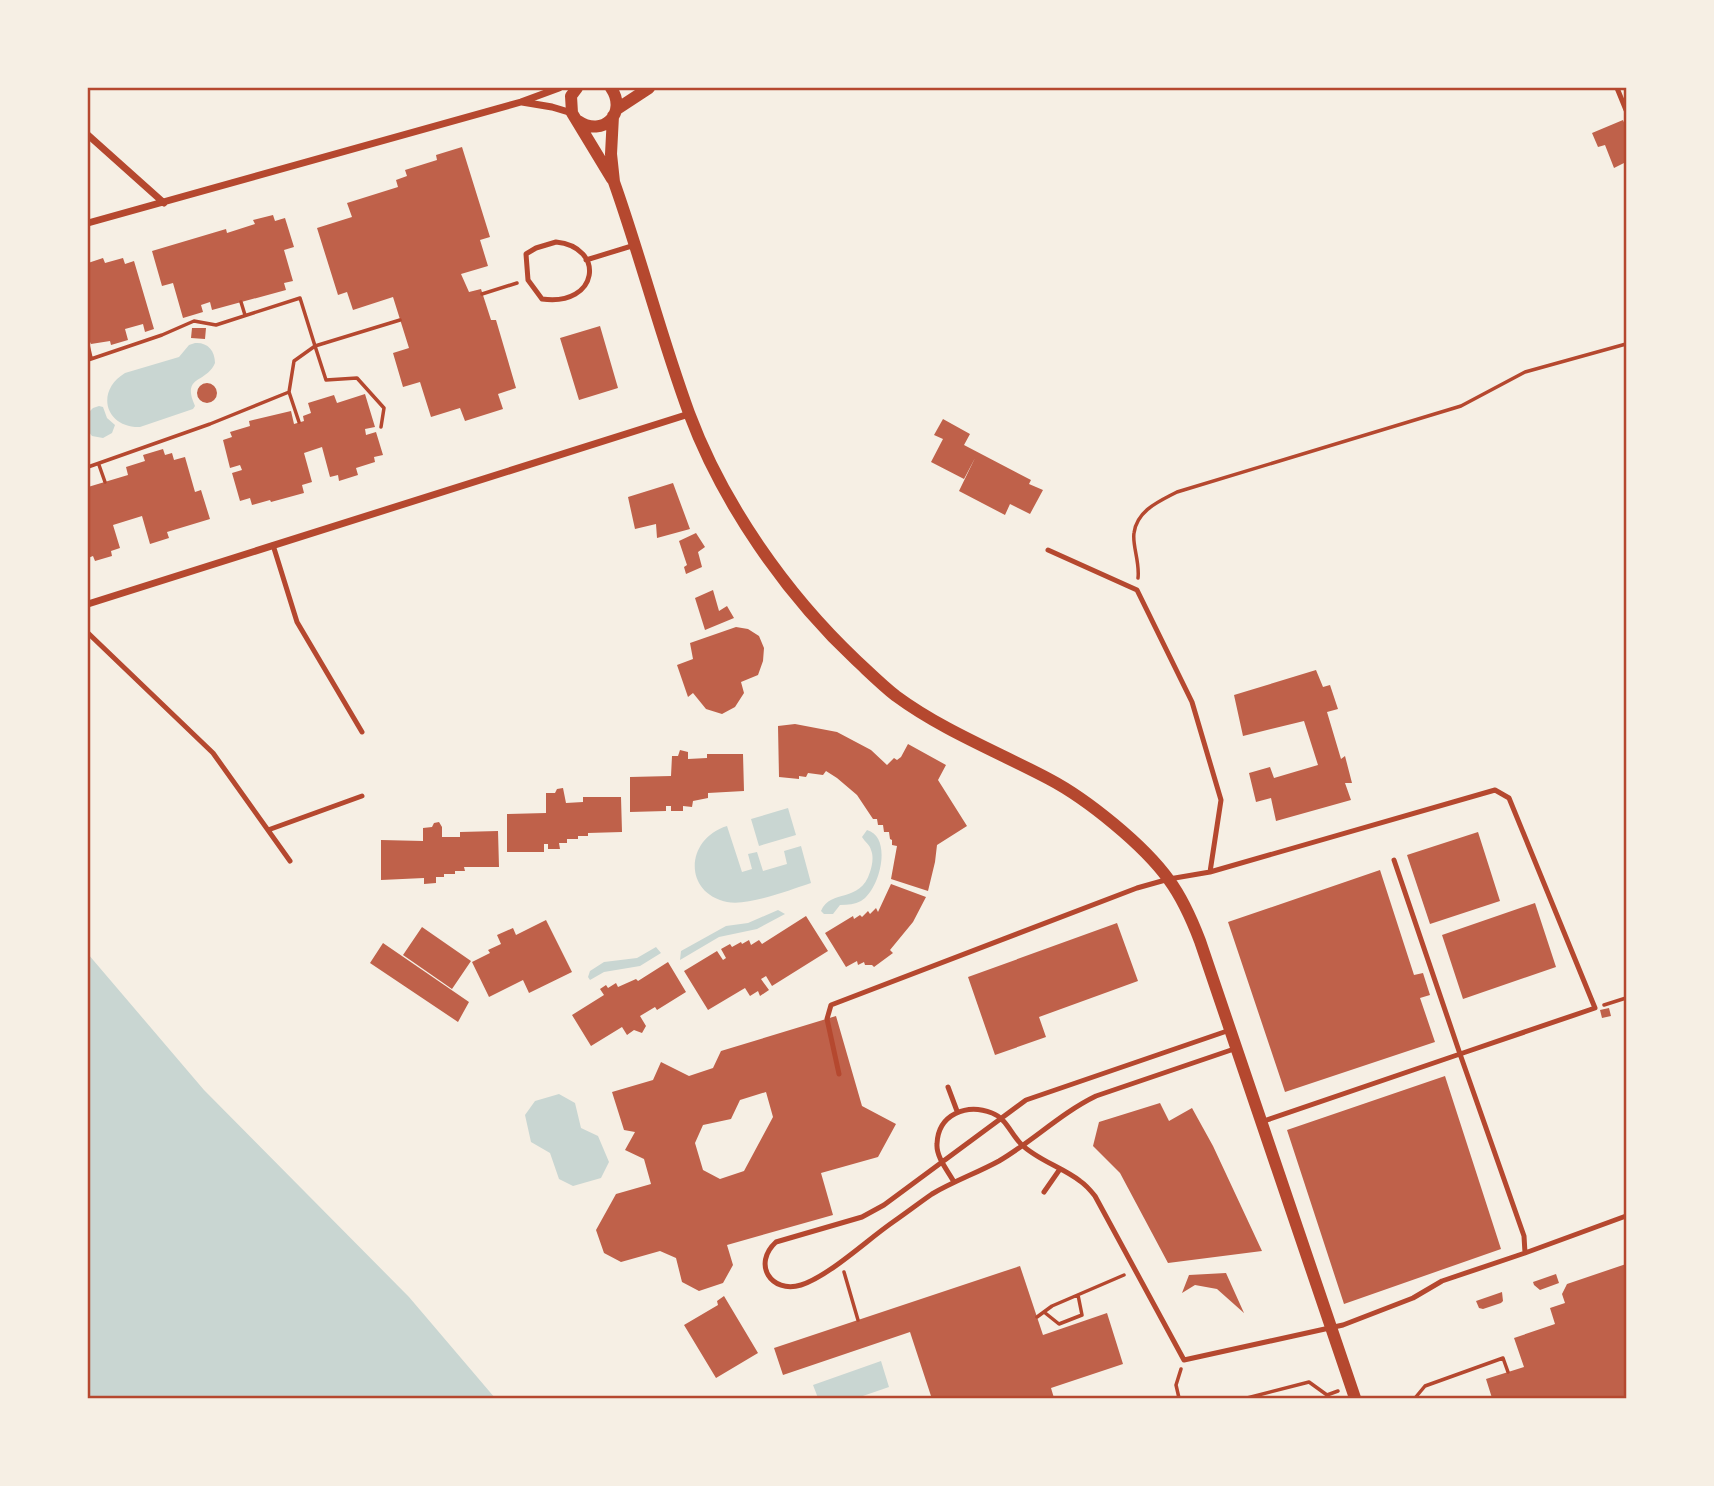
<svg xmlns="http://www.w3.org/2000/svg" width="1714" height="1486" font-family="'Archivo Narrow',sans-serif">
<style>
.water{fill:#c9d6d2}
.building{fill:#bf614a;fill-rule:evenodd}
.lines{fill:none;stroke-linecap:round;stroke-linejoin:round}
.path{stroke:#b5482f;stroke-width:3.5}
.service{stroke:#b5482f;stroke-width:5}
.minor{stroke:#b5482f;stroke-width:7}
.tertiary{stroke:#b5482f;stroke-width:12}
.neatline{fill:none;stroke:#b5482f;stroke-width:2.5}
</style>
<rect width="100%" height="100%" fill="#f6efe4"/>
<path class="water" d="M195 343C207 342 215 350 215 363 206 384 181 375 195 406L193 409 140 427C105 428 95 391 125 373L179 357 189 345Z
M99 406 103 407 107 418 115 425 112 433 103 438 92 436 88 431V413L93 408Z
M788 808 796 835 759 846 751 819Z
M727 826 742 872 752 869 748 854 757 852 763 871 787 864 784 851 801 846 811 883C789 890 750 906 727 902 683 893 685 839 727 826Z
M867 830C893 837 880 890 861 901 855 904 848 905 840 905L833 914H824L821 911C831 888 860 904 870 872 872 866 874 857 871 850 870 845 865 842 862 837Z
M778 910 785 914 757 929 719 937 680 960 681 951 726 926 748 923Z
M656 947 661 953 640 966 604 972 590 980 588 977 590 971 604 962 637 958Z
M88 954 204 1090 409 1297 495 1398H88Z
M559 1094 575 1103 581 1128 598 1136 609 1162 601 1178 573 1186 559 1179 550 1153 531 1142 525 1115 535 1101Z
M881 1361 889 1387 857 1398H818L813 1385Z"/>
<path class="building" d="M1623 120 1626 127V162L1614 168 1605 145 1598 147 1592 133Z
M462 147 490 237 480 240 488 266 461 274 469 292 481 289 491 320H496L516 388 498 394 503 409 465 421 460 408 431 417 420 382 403 387 393 353 409 348 393 297 353 310 347 292 338 295 317 228 352 217 347 203 398 187 396 180 407 176 405 170 437 160 436 155Z
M273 215 275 221 285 218 294 247 284 250 293 281 284 283 286 290 212 310 210 302 201 305 203 312 183 318 173 283 162 286 152 251 226 229 227 233 255 224 253 220Z
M103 258 105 263 123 258 125 264 134 261 154 329 145 332 143 324 125 329 128 340 111 345 110 341 91 344 88 338V263Z
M600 326 618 388 579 400 560 338Z
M192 328H206L205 339 191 338Z
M197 393a10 10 0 1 1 20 0a10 10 0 1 1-20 0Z
M365 394 375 427 365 429 366 435 376 432 383 455 374 457 375 462 356 468 358 475 339 481 338 475 330 477 322 447 304 453 312 482 302 485 304 493 271 502 270 500 252 505 250 498 240 501 232 473 242 470 240 465 230 468 223 440 232 437 230 432 250 426 249 421 291 411 294 424 304 421 303 416 311 413 308 403 334 395 337 403Z
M943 419 970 434 964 445 1031 480 1029 484 1043 490 1030 514 1010 504 1005 515 959 491 975 458 964 479 931 462 943 439 934 435Z
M163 449 165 455 172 453 174 460 185 457 195 492 201 490 210 519 167 532 169 538 150 544 142 516 113 525 120 548 111 551 112 556 95 561 93 556 88 558V487L128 475 126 467 145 461 143 455Z
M673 483 690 529 657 538 656 524 635 529 628 497Z
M696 533 705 547 698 552 702 567 686 574 684 567 687 565 679 541Z
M713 590 719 611 727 606 734 618 705 630 695 598Z
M736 627 748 629 759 636 764 648 763 661 758 675 741 682 744 693 735 707 722 714 706 709 693 693 688 697 677 665 693 659 690 643Z
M1316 670 1323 687 1330 685 1338 709 1327 712 1341 759 1345 756 1352 783H1345L1351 800 1276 821 1271 798 1256 802 1249 773 1270 767 1274 778 1318 765 1304 721 1243 736 1234 695Z
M795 724 837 732 871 750 887 765 894 758 897 760 901 757 908 744 946 765 938 780 967 826 937 845 935 862 928 891 891 879 897 846 892 845V840L890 839 889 832H884L883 825H878L877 819H873L857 795 837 778 826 771 823 775 808 773 806 777 799 776V779L779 777 778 726Z
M680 750 688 752V759L707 758V754H743L744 791 708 793V798L693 801 692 807 683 806V811H671V806H666V811L630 812V777L671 776 672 756H678Z
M563 788 566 803 583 802V797H621L622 832 588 833V836H578V839H567V843H559L560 849H548V844H544V852H507V814L546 813V793H555L557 789Z
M439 822 442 827V837H460V832L498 831 499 867H464L465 871H455V874H444V877H436V883L424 884V878L381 880V840L423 841V828L432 827 434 823Z
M1478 832 1500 901 1430 924 1407 855Z
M1380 870 1414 975 1423 973 1430 995 1420 998 1435 1042 1285 1092 1228 922Z
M891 884 926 897 913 922 890 950 893 953 874 967 872 965H865L864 962 858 965 857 961 846 967 825 933 853 916 854 919 860 915 862 917 868 911 870 914 876 908 878 912Z
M1535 903 1556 967 1463 999 1442 935Z
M806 916 828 951 772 986 766 976 761 979 769 990 760 996 758 991 750 996 745 988 708 1010 684 971 717 951 723 960 726 958 721 949 730 944 732 947 741 942 742 944 749 940 751 945 759 940 762 944Z
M546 920 572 972 529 993 523 980 489 997 472 962 490 953 488 950 501 944 497 935 513 928 516 935Z
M1117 923 1138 981 1039 1017 1046 1037 995 1055 968 977Z
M422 927 471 961 452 989 403 955Z
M383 943 469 1002 458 1022 370 963Z
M668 962 686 992 657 1010 655 1007 640 1016 646 1026 642 1033 634 1030 627 1035 622 1027 591 1046 572 1015 604 995 600 989 606 985 608 988 616 983 618 987 636 979 638 981Z
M1609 1008 1611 1016 1602 1018 1600 1010Z
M836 1016 862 1106 896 1124 878 1157 821 1173 833 1215 727 1245 733 1265 723 1283 699 1291 682 1282 676 1258 660 1251 621 1262 604 1253 596 1230 616 1194 651 1184 644 1159 625 1150 635 1132 624 1130 612 1092 653 1080 661 1062 689 1076 713 1068 721 1051ZM766 1092 773 1117 744 1171 720 1179 703 1170 695 1143 703 1125 731 1119 740 1100Z
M1445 1076 1501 1249 1344 1304 1287 1130Z
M1160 1103 1169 1121 1192 1108 1213 1146 1262 1251 1168 1263 1120 1173 1093 1146 1099 1122Z
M1626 1264V1398H1492L1486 1379 1524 1367 1514 1338 1555 1324 1550 1308 1565 1303 1562 1294 1567 1284Z
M1020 1266 1043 1335 1107 1313 1123 1364 1051 1388 1054 1398H924L931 1396 910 1332 783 1375 774 1348Z
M1226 1273 1244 1313 1217 1289 1195 1285 1182 1293 1189 1275Z
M1556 1274 1559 1283 1540 1290 1534 1285 1533 1282Z
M1502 1292 1503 1301 1501 1303 1483 1309 1479 1308 1476 1301Z
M724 1296 758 1353 716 1378 684 1325 718 1305 717 1301Z"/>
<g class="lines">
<path class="path" d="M482 294 517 283
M241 302 245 315
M88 345 91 358
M88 360 162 335 194 321 216 325 300 298 315 346 400 320
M289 392 299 422
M99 465 105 482
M88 467 210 424 289 392 294 361 315 346 326 380 357 378 384 408 381 427
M1138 578C1140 562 1132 545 1134 533 1137 510 1160 501 1177 492L1461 406 1525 372 1626 344
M1604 1005 1626 998
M844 1272 858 1320
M1044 1312 1059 1324 1082 1315 1078 1295
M1037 1317 1052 1306 1124 1275
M1179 1398 1176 1385 1181 1369
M1247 1398 1309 1382 1327 1395 1338 1391
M1415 1398 1425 1386 1503 1358 1508 1372"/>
<path class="service" d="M1617 88 1626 110
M556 242C606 247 599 307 542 299L528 280 526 254 536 248Z
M586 260 635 245
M273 545 297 622 362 732
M1048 550 1137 590 1192 702 1221 800 1210 872
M88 633 213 753 290 861
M268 830 362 796
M1230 1030 1026 1100 884 1205 862 1217 776 1242C752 1264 771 1294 801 1285 829 1276 867 1240 893 1222 906 1213 919 1203 932 1194 954 1181 977 1173 999 1161 1033 1141 1061 1113 1096 1096L1237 1048
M839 1074 827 1019 831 1005 1137 888 1169 879 1210 872 1495 790 1509 798 1595 1008 1460 1054 1394 860
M948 1087 957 1111
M954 1182C948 1171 936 1157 937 1144 938 1114 967 1103 992 1113 1006 1118 1011 1134 1021 1144 1037 1160 1062 1167 1080 1181 1086 1185 1091 1191 1095 1196L1184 1360 1343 1325 1413 1298 1442 1281 1525 1253 1524 1236 1460 1054 1261 1122
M1044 1192 1060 1169
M1525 1253 1626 1216"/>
<path class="minor" d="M522 102 552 107 572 113
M88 135 164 203
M88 223 521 102 559 88
M88 604 689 414"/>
<path class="tertiary" d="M577 88 571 96 572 113 612 179
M617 109 649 88
M613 116 611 154 614 182C641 258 661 337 689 413 723 504 786 594 856 660 869 672 882 685 896 696 942 730 998 752 1049 779 1087 799 1144 845 1169 880 1183 899 1192 920 1200 941L1355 1398
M578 121C603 138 628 113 611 88"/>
</g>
<rect width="1714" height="1486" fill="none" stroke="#f6efe4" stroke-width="178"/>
<rect x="89" y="89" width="1536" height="1308" class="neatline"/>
</svg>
